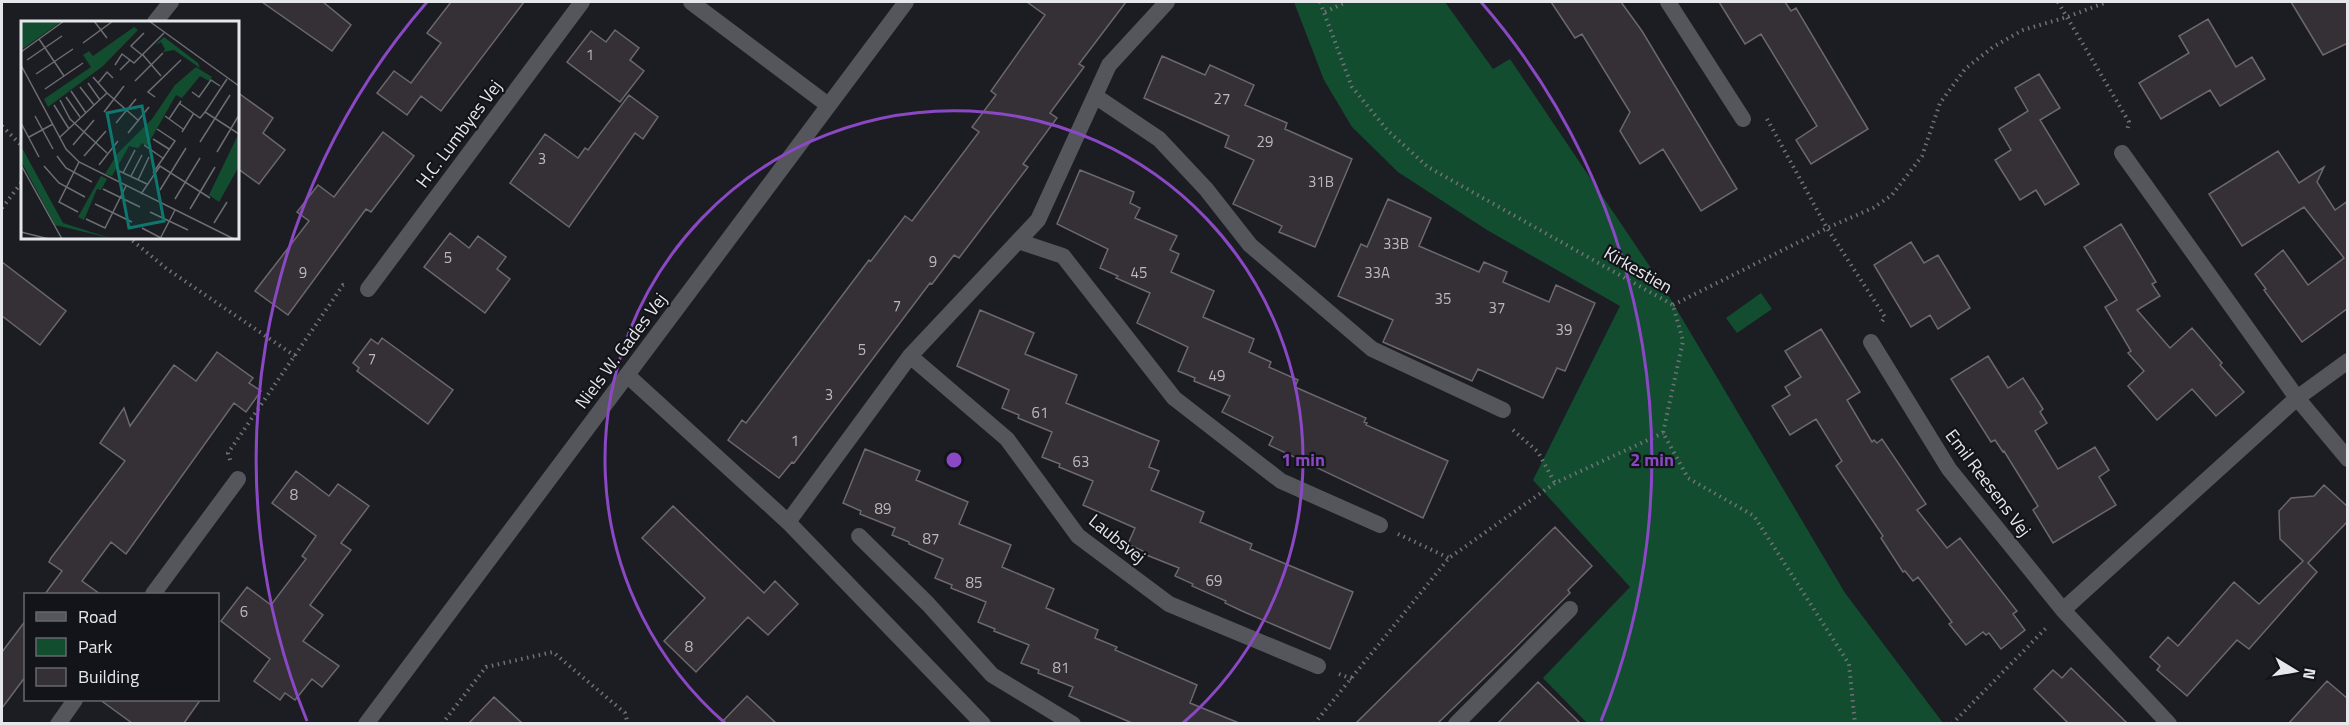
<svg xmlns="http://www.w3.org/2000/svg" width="2349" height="725" font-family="'Titillium Web',sans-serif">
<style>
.green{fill:#124d30}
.building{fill:#343035;stroke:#6c686d;stroke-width:1.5}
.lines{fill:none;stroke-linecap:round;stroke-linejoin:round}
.path{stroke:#717276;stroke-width:4;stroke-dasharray:1.5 4.5;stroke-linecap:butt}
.minor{stroke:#54565b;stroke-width:16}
.tertiary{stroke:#54565b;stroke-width:16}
.ring{fill:none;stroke:#8b48c5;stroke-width:3}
.labels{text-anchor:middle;stroke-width:4.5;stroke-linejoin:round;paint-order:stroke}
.number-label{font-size:15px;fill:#bab9bd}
.street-label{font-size:18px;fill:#e6e7ea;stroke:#131419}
.inset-road{fill:none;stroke:#6d6e72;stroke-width:1.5}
.view{fill:#0f766e;fill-opacity:0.15;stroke:#0f766e;stroke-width:3}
.inset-edge{fill:none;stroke:#e6e7ea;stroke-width:3}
.centre{fill:#8b48c5;stroke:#131419;stroke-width:3}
.ring-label{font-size:18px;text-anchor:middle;font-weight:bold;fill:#8b48c5;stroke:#131419;stroke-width:4.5;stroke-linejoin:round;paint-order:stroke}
</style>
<rect width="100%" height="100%" fill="#1c1d22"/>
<path class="green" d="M1294 2H1445L1493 69 1510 59 1661 283 1845 593 1943 723H1587L1543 678 1630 587 1533 480 1620 306 1487 230 1398 172 1352 127 1324 80Z
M1761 293 1772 309 1737 333 1726 318Z"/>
<path class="building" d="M262 2H323L351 25 332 51Z
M451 2H524L441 111 421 96 407 115 377 93 394 71 411 83 441 43 427 33Z
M1027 2H1126L1079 64 1084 67 1050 113 1057 118 1023 164 1028 167 959 258 954 255 932 284 930 283 794 463 792 462 779 478 728 440 742 420 746 423 869 260 871 261 905 216 912 221 979 132 972 127 996 95 991 91 1045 15Z
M1551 2H1621L1642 31 1737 189 1701 211 1663 149 1640 164 1620 131 1630 112 1582 34 1575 38Z
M1719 2H1785L1791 11 1796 8 1868 129 1811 164 1796 140 1817 126 1761 34 1745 44Z
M2291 2H2348V43L2323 55Z
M2208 19 2236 67 2252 57 2265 79 2220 106 2210 90 2161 119 2139 83 2189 53 2179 36Z
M615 30 639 48 630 60 644 71 620 102 567 62 591 31 606 42Z
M1162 56 1205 75 1210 65 1254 85 1245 105 1287 123 1285 129 1352 159 1315 247 1279 232 1282 226 1233 204 1254 160 1225 147 1229 136 1144 98Z
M2039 74 2060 108 2040 120 2079 184 2045 205 2036 190 2020 200 1995 160 2011 150 1999 129 2028 111 2015 88Z
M237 92 273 118 263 133 285 150 259 184 237 168Z
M629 95 658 117 643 139 635 133 569 227 510 183 545 134 578 158 585 148 588 150Z
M383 132 414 156 371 212 366 209 288 315 255 291 309 221 297 212 318 185 334 197Z
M2278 151 2299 183 2324 167 2317 182 2335 210 2348 201V308L2302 342 2264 290 2266 289 2255 274 2283 250 2308 285 2344 258 2304 207 2242 246 2209 194Z
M1080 170 1134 192 1130 203 1140 208 1135 218 1177 236 1170 250 1179 254 1171 272 1214 291 1203 317 1254 339 1249 352 1271 362 1269 367 1298 380 1295 387 1366 418 1364 422 1367 423 1366 425 1448 461 1423 518 1269 445 1273 437 1222 412 1230 396 1194 381 1195 378 1178 371 1188 347 1137 323 1150 293 1116 278 1118 276 1100 268 1108 249 1057 224Z
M1388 199 1431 218 1419 246 1479 272 1484 262 1507 272 1503 282 1549 302 1556 285 1595 303 1565 371 1557 368 1543 398 1478 369 1472 381 1383 342 1393 320 1338 296 1361 244 1367 247Z
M2121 224 2156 282 2152 284 2160 296 2137 310 2170 348 2192 328 2222 363 2220 365 2244 392 2216 416 2192 389 2157 420 2128 386 2144 371 2128 353 2131 351 2105 307 2117 300 2084 247Z
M450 233 469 248 478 236 506 257 497 269 510 279 485 313 424 267Z
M1911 242 1924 263 1938 255 1970 308 1938 329 1930 315 1911 327 1874 265Z
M2 262 66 311 40 345 2 316Z
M980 310 1034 333 1025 354 1077 375 1066 403 1159 441 1149 467 1159 471 1151 490 1204 512 1200 522 1252 544 1250 549 1353 592 1330 649 1242 611 1225 603 1226 601 1192 586 1193 584 1175 576 1179 568 1144 554 1145 552 1128 544 1135 528 1083 505 1093 481 1059 467 1060 464 1042 457 1052 432 1018 418 1019 415 1002 408 1009 390 957 366Z
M1821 329 1860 392 1847 400 1872 442 1874 440 1877 443 1882 439 1926 504 1917 510 1947 548 1960 538 2017 611 2013 614 2025 630 2001 649 1989 633 1986 635 1983 632 1966 645 1949 624 1952 622 1918 577 1913 581 1905 571 1903 572 1881 538 1883 536 1836 466 1842 461 1816 419 1790 435 1772 406 1790 395 1785 387 1801 377 1785 351Z
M382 338 453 390 428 424 357 371 359 368 353 363 371 339 378 344Z
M217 352 253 378 249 383 261 391 246 412 234 403 126 554 111 542 82 581 100 594H45L62 571 49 562 51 558 125 461 100 443 124 408 130 426 174 365 196 381Z
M1988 356 2008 388 2023 378 2043 409 2040 412 2047 423 2035 431 2058 469 2095 447 2109 470 2099 477 2116 505 2053 543 2033 510 2038 506 2004 451 2003 452 1995 440 1991 442 1951 379Z
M865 449 920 471 916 480 968 502 959 524 1011 545 1002 567 1054 589 1046 608 1098 630 1095 638 1117 647 1115 650 1197 685 1190 703 1239 723H1132L1069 696 1073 687 1038 673 1039 670 1021 663 1029 645 994 631 995 629 978 622 986 602 951 588 952 585 935 578 943 559 909 544V542L892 535 895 528 860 514 861 511 843 503Z
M296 471 329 496 338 484 369 506 341 543 351 550 310 605 323 615 303 641 339 666 322 687 312 679 295 700 285 693 280 700 254 681 270 659 221 621 247 587 271 605 306 559 302 556 316 536 272 503Z
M2324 485 2348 507V521L2308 563 2317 572 2249 649 2237 640 2187 696 2157 670 2160 666 2150 657 2168 637 2178 646 2234 582 2259 604 2303 561 2280 539 2279 511 2291 498 2314 496Z
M673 506 764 593 775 581 798 604 768 635 748 617 696 672 664 641 705 598 642 538Z
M1555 527 1592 566 1568 590 1570 593 1510 653 1438 723H1356Z
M26 620V676L2 708V652Z
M2071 668 2127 723H2068L2034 689 2053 670 2062 678Z
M2327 681 2348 699V723H2289Z
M1538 682 1580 723H1498Z
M747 696 776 723H721Z
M494 697 522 723H469Z
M99 699H201L184 723H132Z"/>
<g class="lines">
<path class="path" d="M1320 2 1352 87 1388 131 1428 167 1673 305 1683 341 1663 433 1688 478 1754 516 1849 664 1855 724
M2058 2 2129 122 2127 131
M1325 12 1346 2
M1767 119 1827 228 1885 317 1881 323
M2 126 22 146
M2 208 22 182
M128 237 167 269 295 356
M1673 305 1827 228 1873 208 1892 195 1922 156 1940 103 1965 69 1993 47 2023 30 2067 17 2107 2
M1513 430 1538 452 1555 483
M230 460 228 453 343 285H347
M1398 534 1449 558
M1339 674 1352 679
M442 724 486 667 553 652 625 713 628 724
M1314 724 1449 558 1555 483 1663 433
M1952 724 2048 626"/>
<path class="minor" d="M691 2 828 105
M1668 2 1743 119
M155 22 171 2
M1095 96 1159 139 1206 189 1250 245 1372 349 1503 410
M2122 153 2297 398 2348 459
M1018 241 1063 256 1174 398 1281 481 1380 525
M368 289 582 2
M1871 342 1949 469 2063 610 2169 724
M910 356 1007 439 1078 536 1169 604 1318 666
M627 375 788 522 983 724
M788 522 910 356 1038 220 1109 65 1167 2
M859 536 928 604 992 675 1073 724
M153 594 238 479
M2063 610 2297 398 2348 361
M58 724 75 700
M1456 724 1570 609"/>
<path class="tertiary" d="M366 724 906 2"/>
</g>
<g class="ring">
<path d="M725 723A349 349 0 1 1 1183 723"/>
<path d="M307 721A698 698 0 0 1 427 2M1481 2A698 698 0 0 1 1601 721"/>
</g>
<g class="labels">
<g class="number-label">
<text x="590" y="60">1</text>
<text x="1222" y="104">27</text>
<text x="1265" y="147">29</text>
<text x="542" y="164">3</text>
<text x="1321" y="187">31B</text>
<text x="1396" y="249">33B</text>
<text x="448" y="263">5</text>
<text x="933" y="267">9</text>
<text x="303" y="278">9</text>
<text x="1139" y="278">45</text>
<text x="1377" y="278">33A</text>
<text x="1443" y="304">35</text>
<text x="897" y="311">7</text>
<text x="1497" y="313">37</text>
<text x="1564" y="335">39</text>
<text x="862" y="355">5</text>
<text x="372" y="364">7</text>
<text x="1217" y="381">49</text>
<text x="829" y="400">3</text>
<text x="1040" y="418">61</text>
<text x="795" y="446">1</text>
<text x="1081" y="467">63</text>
<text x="294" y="500">8</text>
<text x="883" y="514">89</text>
<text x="931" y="544">87</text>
<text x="1214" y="586">69</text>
<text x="974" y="588">85</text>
<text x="244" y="617">6</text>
<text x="689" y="652">8</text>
<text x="1061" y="673">81</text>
</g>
<g class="street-label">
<text transform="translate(459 134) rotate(-53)" y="6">H.C. Lumbyes Vej</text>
<text transform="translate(1638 270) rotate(30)" y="6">Kirkestien</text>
<text transform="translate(621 351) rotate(-53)" y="6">Niels W. Gades Vej</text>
<text transform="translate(1988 483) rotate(53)" y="6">Emil Reesens Vej</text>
<text transform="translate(1117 539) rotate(39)" y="6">Laubsvej</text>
</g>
</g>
<g transform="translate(21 21)">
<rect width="218" height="218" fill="#1c1d22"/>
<path d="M0 0H41L0 29ZM113 6 117 9 82 45 27 86 23 78 70 46 62 34 68 30 72 35ZM175 46 191 56 188 60 179 55 161 77 155 74 126 125 121 122 117 127 108 125 91 155 84 153 97 132 131 98 154 64ZM217 114V147L198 181 188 174ZM80 155 86 158 80 169 76 168 63 199 57 196Z" fill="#124d30"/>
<path d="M143 16 177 42 179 47 153 29 142 31 144 28 140 21 134 24ZM0 125 42 202 89 217 34 204 0 140Z" fill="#115031"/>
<path class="inset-road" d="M73 0 86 17M128 0 218 65M18 18 43 55M62 22 92 0M0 31 43 0M121 34 110 25 123 12M122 34 140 55M6 39 41 15M0 44 45 128 58 141 213 218M94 44 101 33 113 42 143 12M103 45 99 49 109 39M15 53 52 28M72 56 86 72M206 58 184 91 218 113M114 60 142 32M67 62 79 79M77 62 86 51 92 57M59 66 73 84M24 68 62 42M50 70 65 92M171 71 178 76 190 59 199 65M45 76 59 96M134 76 127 71 160 39M39 79 49 98 86 132M158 82 179 97 184 91M33 84 48 108M83 91 103 65M14 95 32 128M144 95 162 108M148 98 160 80M0 102 18 136M95 102 115 78M161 111 173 92M107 112 128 86M8 116 32 103M39 116 86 72 118 100M132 118 148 128M179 121 209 74M52 124 73 99M123 124 143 138M196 131 218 94M36 135 45 147 71 161M63 135 85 110M0 144 41 218M78 144 97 120M23 145 38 162 64 176M96 149 126 163M102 152 114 129M132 152 154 120 136 108M110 155 121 134M117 159 128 136M82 168 119 186M139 169 165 127M120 173 139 145 189 177M154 178 179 137M74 183 111 201M169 188 194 146M57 191 38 181 58 141M129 191 167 209M65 198 84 207 105 165M193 202 206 181M121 207 142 218M0 211 28 218M140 216 154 189"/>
<path class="view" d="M121 85 143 200 108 207 86 92Z"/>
<rect width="218" height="218" class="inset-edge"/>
</g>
<circle cx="954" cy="460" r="9" class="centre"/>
<g class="ring-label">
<text x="1303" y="466">1 min</text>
<text x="1652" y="466">2 min</text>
</g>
<rect width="2349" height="725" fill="none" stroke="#e6e7ea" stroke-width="6"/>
<rect x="24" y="593" width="195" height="108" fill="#131419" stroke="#67686d" stroke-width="1.5"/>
<rect x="36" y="612" width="30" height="9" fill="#54565b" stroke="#67686d" stroke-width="1.5"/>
<text x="78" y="623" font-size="18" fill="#e6e7ea">Road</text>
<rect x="36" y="638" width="30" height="18" fill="#124d30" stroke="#67686d" stroke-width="1.5"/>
<text x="78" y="653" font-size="18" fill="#e6e7ea">Park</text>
<rect x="36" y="668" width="30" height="18" fill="#343035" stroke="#67686d" stroke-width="1.5"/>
<text x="78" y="683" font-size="18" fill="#e6e7ea">Building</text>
<g transform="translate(2295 671) rotate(101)" stroke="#131419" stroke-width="4.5" paint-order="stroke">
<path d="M0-4.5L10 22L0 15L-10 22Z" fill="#e6e7ea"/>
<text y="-9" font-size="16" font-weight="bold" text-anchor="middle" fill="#e6e7ea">N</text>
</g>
</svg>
